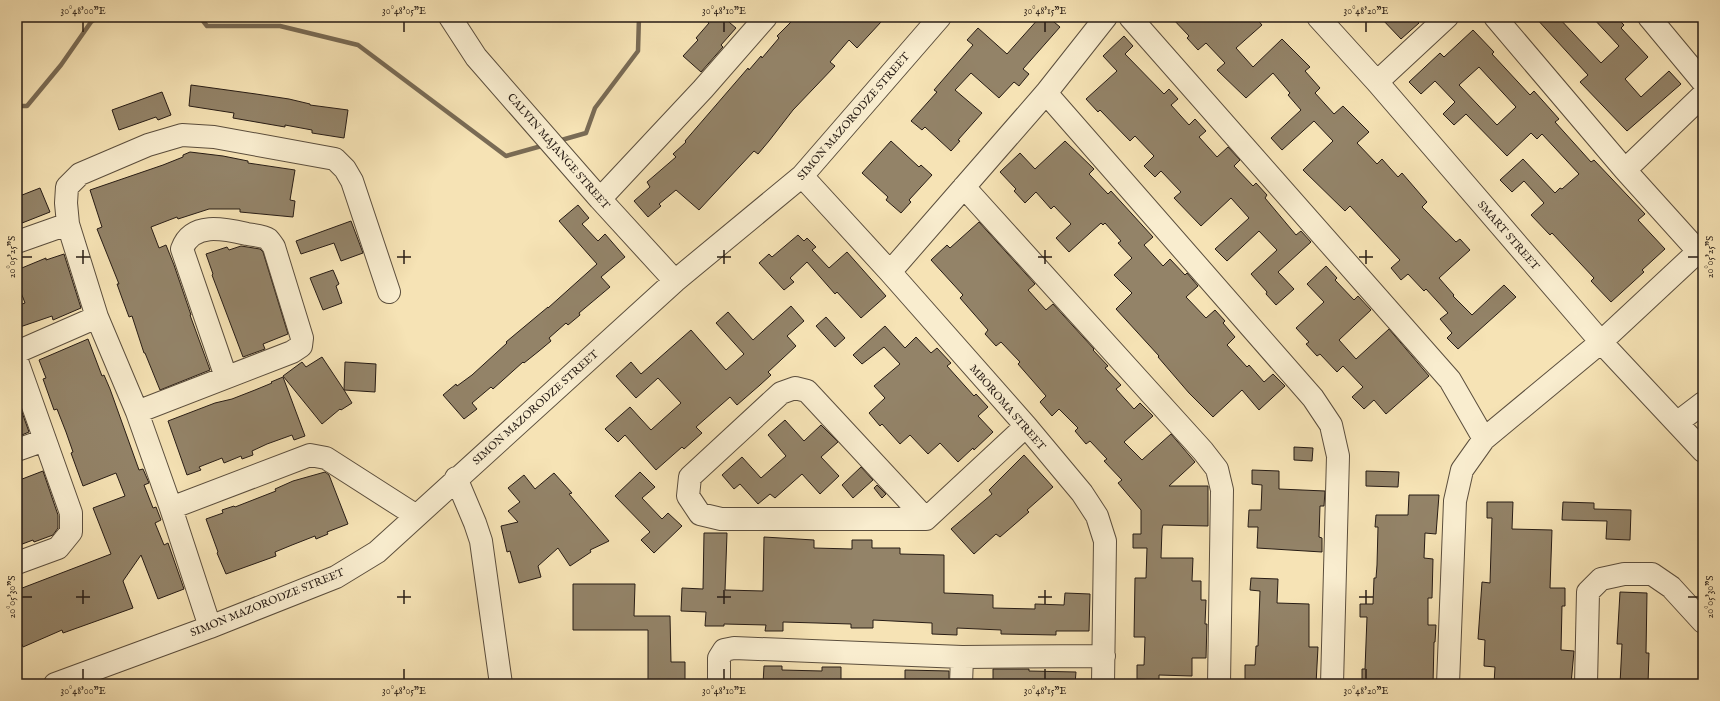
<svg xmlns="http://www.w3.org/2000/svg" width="1720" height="701" font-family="'IM FELL English',serif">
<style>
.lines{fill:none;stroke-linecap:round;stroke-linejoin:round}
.stream{stroke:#796b55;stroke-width:4.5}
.building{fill:#938368;stroke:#271c15;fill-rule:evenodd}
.minor-casing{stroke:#5b4e3d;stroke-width:24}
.minor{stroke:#f9edcf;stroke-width:22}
.ticks{fill:none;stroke:#271c15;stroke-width:1.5}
.labels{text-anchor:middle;stroke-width:3;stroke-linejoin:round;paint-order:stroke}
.street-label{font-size:11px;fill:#271c15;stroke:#f9edcf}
.neatline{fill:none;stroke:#271c15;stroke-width:1.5}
.ticks-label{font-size:10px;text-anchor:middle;fill:#271c15}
</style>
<rect width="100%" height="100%" fill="#f6e3b5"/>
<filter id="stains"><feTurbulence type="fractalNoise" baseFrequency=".005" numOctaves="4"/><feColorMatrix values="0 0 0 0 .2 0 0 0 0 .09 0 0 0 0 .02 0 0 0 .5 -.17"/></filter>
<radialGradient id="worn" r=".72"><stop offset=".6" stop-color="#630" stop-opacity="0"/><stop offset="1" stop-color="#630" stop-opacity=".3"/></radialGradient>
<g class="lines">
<path class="stream" d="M200 17 207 26H280L358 45 506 156 545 145
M17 106H27L61 65 91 22 98 17
M558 141 586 133 595 108 638 51 639 17"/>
</g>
<path class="building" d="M702 17H723L736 28 721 45 723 47 701 72 683 56 698 40 696 38 709 23Z
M796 17H875L881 22 857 48 849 40 830 62 835 66 793 110 769 141 758 154 754 151 699 210 676 190 659 204 661 206 648 217 634 201 650 187 647 182 676 157 673 154 686 142 685 141 748 68 749 70 761 56 762 58 779 38 777 36Z
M1040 17H1048L1060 27 1023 69 1029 74 1019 86 1014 82 999 98 971 73 955 90 982 113 958 140 960 141 951 151 925 127 922 130 911 121 937 92 934 90 973 45 967 40 978 28 1007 54Z
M1171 17H1255L1262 25 1236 48 1253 67 1282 39 1310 67 1305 71 1320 88 1315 93 1334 114 1343 106 1369 132 1357 143 1377 164 1382 159 1398 177 1402 173 1427 202 1422 207 1456 242 1460 239 1470 250 1439 278 1454 295 1453 296 1472 315 1504 285 1516 297 1458 349 1447 338 1452 333 1440 319 1448 313 1426 289 1424 291 1408 274 1401 280 1391 268 1400 260 1350 206 1345 211 1303 170 1333 141 1314 121 1282 150 1271 138 1301 110 1288 95 1290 93 1273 73 1246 98 1217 70 1225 63 1206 43 1198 50 1187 38 1189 36Z
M1380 17H1414L1419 23 1401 39Z
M1535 17H1558L1601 63 1619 46 1592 17H1616L1624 25 1621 28 1648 57 1625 79 1641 97 1669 71 1681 84 1627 131 1580 82 1588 75Z
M1473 30 1494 52 1492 54 1530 95 1534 91 1559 119 1555 122 1591 162 1594 160 1645 214 1638 220 1665 249 1642 270 1644 272 1611 302 1591 281 1594 278 1552 233 1550 235 1531 215 1544 203 1524 181 1512 192 1500 180 1523 159 1555 193 1560 188 1562 189 1579 174 1542 134 1537 139 1531 133 1507 156 1466 114 1454 125 1443 114 1455 102 1435 81 1421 94 1409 82 1440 53 1444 57ZM1479 67 1516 107 1497 125 1459 85Z
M1124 36 1133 46 1125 54 1164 94 1169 89 1178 99 1171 105 1189 125 1195 119 1206 131 1199 137 1217 157 1228 147 1240 160 1234 166 1253 186 1256 183 1267 195 1265 198 1296 235 1301 231 1311 242 1278 272 1294 289 1276 305 1266 294 1267 292 1251 274 1277 250 1259 231 1227 261 1215 249 1249 218 1231 198 1201 226 1174 198 1181 192 1161 171 1155 177 1144 166 1154 156 1135 136 1130 141 1100 110 1098 112 1086 99 1117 71 1103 56Z
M191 85 256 94 289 99 310 104V105L348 110 344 138 312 133V130L285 125V127L233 118 234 113 189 106Z
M162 92 171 115 158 120 156 117 119 130 112 110Z
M891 141 919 167 921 165 932 175 909 200 911 202 901 213 886 200 888 197 862 173Z
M1065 141 1094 169 1089 174 1108 194 1111 191 1153 237 1144 245 1163 266 1170 259 1185 275 1187 273 1198 286 1186 297 1206 318 1215 310 1225 321 1223 323 1235 337 1227 345 1247 367 1249 365 1264 382 1273 374 1285 386 1259 410 1242 390 1213 417 1189 393 1158 357 1159 356 1116 309 1132 293 1114 275 1132 258 1118 243 1121 241 1105 223 1103 225 1101 223 1069 252 1056 238 1071 224 1054 206 1051 209 1036 192 1025 203 1014 191 1016 189 1000 172 1020 153 1035 169Z
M190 152 223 156 248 161V163L295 170 290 200 295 201 293 217 240 212V209H209L178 219 177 217 151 227 159 248 166 245 174 265 191 315H190L210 370 160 390 145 353H144L132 316 129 317 122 298 117 284H119L97 229 102 227 90 190 163 165 183 157V155Z
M40 188 50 212 17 225V197Z
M578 205 589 218 582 224 598 241 605 234 625 257 601 277 610 287 579 313 580 315 568 325 566 323 549 338 551 341 539 351 524 363 523 362 493 389 491 387 472 403 477 409 464 419 443 395 456 384 457 386 472 375 507 343 506 342 548 307V308L597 264 559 221Z
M351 221 363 253 341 261 334 243 301 254 296 241Z
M979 222 1035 284 1028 290 1046 310 1053 304 1094 349 1093 350 1108 366 1105 368 1121 385 1116 389 1134 409 1140 403 1153 416 1124 442 1142 460 1171 434 1195 462 1169 486H1208V526L1163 525 1162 529 1161 558H1193L1192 581H1201V600H1206L1205 624H1207L1206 658H1192V676L1159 675V680L1137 679V665H1144L1145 637H1134L1135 578H1146L1147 548H1133V534H1141V510L1118 483 1122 480 1104 461 1107 459 1090 441 1086 444 1075 431 1078 428 1059 409 1052 416 1040 402 1046 396 1018 364 1020 362 1001 342 996 346 985 334 988 330 960 298 963 295 931 260 947 245 950 248Z
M798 235 804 241 807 238 816 247 812 250 829 268 847 252 886 296 861 318 837 292 835 294 807 262 790 278 794 282 784 290 759 263 769 254 772 257Z
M241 246 260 249 263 252 288 334 263 344 265 349 243 357 212 275 213 274 206 254 227 247 229 250Z
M64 254 81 308 53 320 52 316 17 328V306L25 303 17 282V270L46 258V260Z
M1326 266 1337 278 1335 280 1354 300 1358 296 1371 310 1339 340 1356 359 1389 329 1429 376 1386 414 1374 400 1364 409 1352 397 1363 387 1343 366 1337 372 1320 354 1317 356 1306 344 1309 342 1296 328 1324 302 1307 284Z
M333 270 339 284 336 286 342 303 323 310 310 278Z
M791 306 804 321 787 336 796 346 768 372 771 375 760 385 737 405 730 397 696 427 702 433 684 449 682 447 656 470 625 435 618 442 605 429 630 407 651 430 681 403 658 378 636 398 616 376 631 362 641 374 691 330 726 370 744 354 716 323 728 312 753 340Z
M826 317 845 338 835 347 816 326Z
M885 326 905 348 916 337 931 353 937 348 951 363 947 366 974 396 976 394 988 407 978 416 993 432 974 450 973 448 958 462 940 443 928 454 910 435 900 444 882 424 880 426 869 413 885 398 874 386 900 364 884 347 862 364 853 355Z
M88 339 102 376 104 375 110 389 139 470 143 469 149 483 144 485 153 508 156 507 161 520 155 523 164 545 168 543 184 589 158 599 141 555 123 581 133 608 63 633 62 630 23 647 22 644 17 646V590L111 554 93 508 125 496 116 473 83 486 71 453 73 452 66 432 57 409 54 410 43 379 46 378 39 360Z
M322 357 344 390 345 362 376 364 375 392 344 390 352 403 341 410 340 409 322 424 283 376 302 362 306 367Z
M283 377 305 436 294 440 292 435 267 444 252 451 253 455 242 459 241 456 224 463 222 458 199 467 201 470 187 475 168 421 215 403 232 399 255 390 272 383 271 382Z
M17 398 29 432 17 437Z
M785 420 804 441 821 425 838 442 821 457 839 476 820 494 802 474 775 498 770 494 758 504 740 484 734 489 722 475 742 457 761 478 786 456 768 435Z
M1294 447 1313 448 1312 461 1294 460Z
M1024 455 1053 487 1027 510 1029 512 1000 537 996 534 974 554 951 529 992 494 989 490Z
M861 467 873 480 853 498 842 485Z
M1252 470 1279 471V489L1325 491 1324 506H1320L1319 537 1322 538V552L1257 548 1258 527H1248L1249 510H1261L1262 485 1252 484Z
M43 471 58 515V528L53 535 34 542 33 540 17 546V481Z
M1366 471 1399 472 1398 487 1366 486Z
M325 472 329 475 348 524 327 532 328 534 316 539 315 536 292 545 275 552 276 556 226 574 217 553 218 552 206 519 223 513 222 510 234 506 235 507 276 491 275 489 293 481Z
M640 472 655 487 642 498 662 519 668 513 682 526 654 553 641 540 650 532 615 496Z
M554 473 572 493 569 494 609 541 590 550 591 552 570 566 558 548 538 566 541 577 519 583 510 551 507 552 501 526 518 522 508 511 520 502 508 488 524 475 535 489Z
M877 485 886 494 882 498 874 488Z
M1409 495H1439L1436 534 1425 533 1424 558 1433 559 1432 598H1428V625H1436L1435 642H1434L1433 684H1362V669H1365L1367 617H1360V604H1373L1374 578H1376L1377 565 1378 527H1375L1376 515H1408Z
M1487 502H1513L1512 529 1552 530 1550 588H1565V606H1562L1561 650 1574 651 1571 684H1494L1495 667 1484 666 1485 640 1478 639 1482 582 1490 583 1492 518H1487Z
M1563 502 1594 503V509L1631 510 1630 540 1606 539 1607 521 1562 520Z
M704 533H727L725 590 763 591 764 537 814 540V548L852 549V540H872V548H900V554L944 555V593L993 595V608L1035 609V604L1064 605 1065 593 1090 594 1089 631H1056V635L1001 634V630L957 628V635L932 634V623L873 620V628H851V624L783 622V631H765L766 625 724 624V626H705L706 612 681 611 682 588 703 589Z
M1251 578 1278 579 1277 603 1309 604V647H1318L1316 684 1245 680V665H1255L1256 646H1258L1260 591 1250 590Z
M573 584H635L634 616H670L671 662H685V680H648V630H573Z
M1620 592 1647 593 1646 653H1649L1648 684H1620L1622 644H1617Z
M764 666H782V670L822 671V667H841V684H763Z
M993 669H1029V671L1076 672 1075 684H993Z
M905 670 949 671V684H905Z"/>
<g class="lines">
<g class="minor-casing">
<path id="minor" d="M450 17 476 57 600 199 675 281
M1130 17 1450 380 1484 439
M1318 17 1377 82 1601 342 1703 451
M1495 17 1625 170 1699 252
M1649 17 1703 82
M1377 82 1447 17
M1046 93 1313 398 1331 425 1338 456 1332 684
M1625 170 1703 95
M802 176 890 272 1026 426 1082 493 1097 516 1105 541 1103 684
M964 187 1203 451 1217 469 1222 490 1219 684
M600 199 703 89 766 17
M17 242 68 224
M890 272 1046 93 1106 17
M17 352 97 317
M17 361 71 513V532L58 548 17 563
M137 412 292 352 301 346 302 338 274 247C272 244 270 241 268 239 264 236 253 235 247 234 225 229 192 221 182 249L226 377
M1678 422 1703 403
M17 450 45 440
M456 478 475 523 481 541 501 684
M171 508 310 455 326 458 415 515
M926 519H721L700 514 688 496 690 477 781 393 795 388 807 391 926 519 1026 426
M210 627 171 508 137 412 97 317 68 224 66 203 67 187 80 174 148 145 182 135 214 137 335 159 345 169 352 181 389 292
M55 684 210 627 336 577 377 552 675 281 802 176 940 17
M719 684V658L724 650 734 648 962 657 1104 656
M961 684 962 657
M1448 684 1455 501 1462 470 1484 439 1601 342 1703 247
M1586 684 1588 592 1601 579 1624 574H1652L1671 587 1703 622"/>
</g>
<use href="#minor" class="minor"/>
</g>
<path class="ticks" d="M83 22V32M404 22V32M724 22V32M1045 22V32M1366 22V32M83 250V264M404 250V264M724 250V264M1045 250V264M1366 250V264M22 257H32M76 257H90M397 257H411M717 257H731M1038 257H1052M1359 257H1373M1688 257H1698M83 590V604M404 590V604M724 590V604M1045 590V604M1366 590V604M22 597H32M76 597H90M397 597H411M717 597H731M1038 597H1052M1359 597H1373M1688 597H1698M83 669V679M404 669V679M724 669V679M1045 669V679M1366 669V679"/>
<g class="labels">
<g class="street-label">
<text transform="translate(853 116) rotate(-49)" y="4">SIMON MAZORODZE STREET</text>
<text transform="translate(559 151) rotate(49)" y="4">CALVIN MAJANGE STREET</text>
<text transform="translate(1509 235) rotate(49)" y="4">SMART STREET</text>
<text transform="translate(535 407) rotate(-42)" y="4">SIMON MAZORODZE STREET</text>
<text transform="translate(1008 407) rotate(49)" y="4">MBOROMA STREET</text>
<text transform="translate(267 602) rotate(-22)" y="4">SIMON MAZORODZE STREET</text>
</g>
</g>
<rect width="1720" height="701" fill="none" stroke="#f6e3b5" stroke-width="44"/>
<rect x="22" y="22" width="1676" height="657" class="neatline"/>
<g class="ticks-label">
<text x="83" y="14">30°48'00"E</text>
<text x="404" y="14">30°48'05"E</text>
<text x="724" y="14">30°48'10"E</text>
<text x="1045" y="14">30°48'15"E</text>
<text x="1366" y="14">30°48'20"E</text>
<text transform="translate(11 257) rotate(-90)" y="4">20°05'25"S</text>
<text transform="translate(1709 257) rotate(-90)" y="4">20°05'25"S</text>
<text transform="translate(11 597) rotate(-90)" y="4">20°05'30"S</text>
<text transform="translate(1709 597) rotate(-90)" y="4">20°05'30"S</text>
<text x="83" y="694">30°48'00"E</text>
<text x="404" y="694">30°48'05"E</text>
<text x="724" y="694">30°48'10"E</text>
<text x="1045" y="694">30°48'15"E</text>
<text x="1366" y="694">30°48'20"E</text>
</g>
<rect width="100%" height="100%" filter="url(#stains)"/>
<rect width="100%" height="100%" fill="url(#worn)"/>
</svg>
